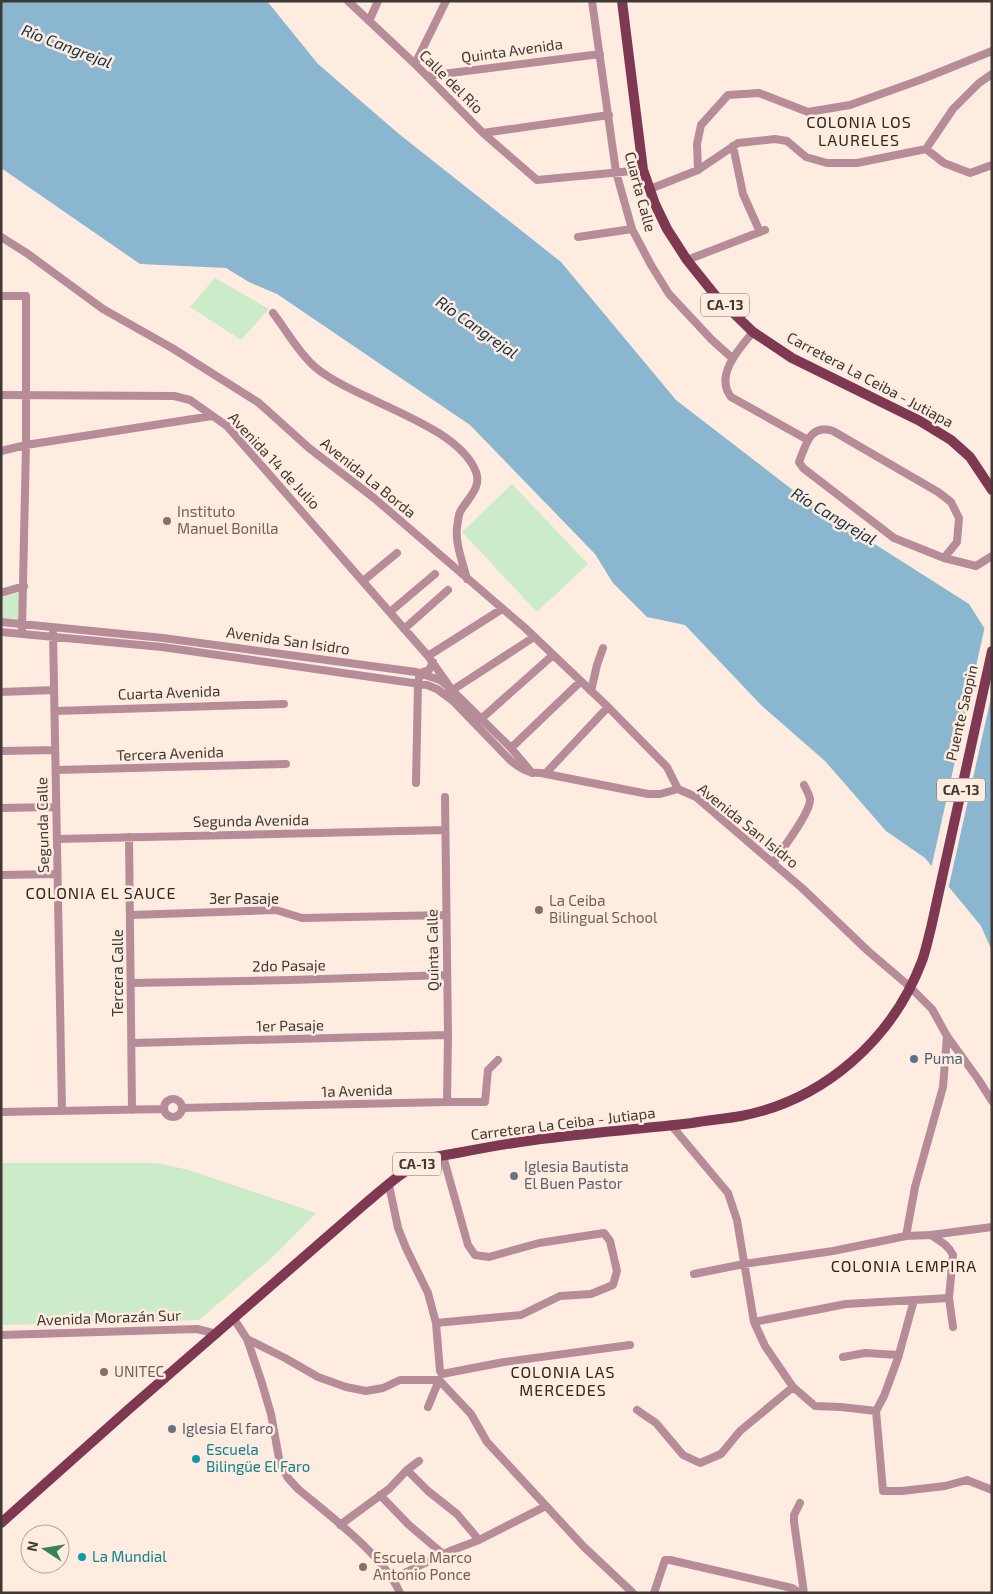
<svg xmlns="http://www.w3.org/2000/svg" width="993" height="1594" font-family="'Exo 2',sans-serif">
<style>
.green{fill:#ccebc9}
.water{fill:#8bb6d0}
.pier{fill:#feece0}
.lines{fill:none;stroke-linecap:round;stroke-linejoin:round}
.minor{stroke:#b68c99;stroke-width:8}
.major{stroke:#7e3852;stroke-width:10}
.education-dot{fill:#8d6e63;stroke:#feece0;stroke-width:2}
.service-dot{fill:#5c6f8a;stroke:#feece0;stroke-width:2}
.worship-dot{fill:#6b7280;stroke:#feece0;stroke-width:2}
.culture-dot{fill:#0f9aa8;stroke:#feece0;stroke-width:2}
.labels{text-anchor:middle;stroke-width:5;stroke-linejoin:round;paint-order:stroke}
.shield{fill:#feece0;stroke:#786e68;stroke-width:1}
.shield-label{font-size:14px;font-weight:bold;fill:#3f3834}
.street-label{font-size:15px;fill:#3f3834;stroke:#feece0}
.education-label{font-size:15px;fill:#785e54;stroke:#feece0;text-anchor:start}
.service-label{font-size:15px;fill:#4e5e75;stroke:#feece0;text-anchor:start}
.worship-label{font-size:15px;fill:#5b616d;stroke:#feece0;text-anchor:start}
.culture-label{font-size:15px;fill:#0d838f;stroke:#feece0;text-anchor:start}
.water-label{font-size:16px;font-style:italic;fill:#0f3346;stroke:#feece0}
.neighbourhood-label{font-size:16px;letter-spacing:1px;fill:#33261d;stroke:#feece0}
</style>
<rect width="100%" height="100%" fill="#feece0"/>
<path class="green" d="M215 278 269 309 241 340 190 307Z
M512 484 588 564 537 612 462 532Z
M19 592V619L1 618V598Z
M1 1163H157L189 1170 316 1213 275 1255 199 1320 1 1325Z"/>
<path class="water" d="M1 1H267L318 64 399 134 561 262 676 400 807 501 969 604 992 640V951L981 926 925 858 886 831 825 761 761 705 685 625 647 617 613 583 595 554 470 425 277 294 249 282 226 268 140 264 1 168Z"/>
<path class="pier" d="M985 626 992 636V693L948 890 931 869Z"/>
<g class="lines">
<path class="minor" d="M348 1 415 64 483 133 537 180 643 170
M592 1 616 172 632 229 651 265 669 294 712 340 732 358
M369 21 378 1
M415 64 446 1
M427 76 600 54
M483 133 609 115
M733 146 743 194 760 232
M926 149 953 109 979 83 992 74
M698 170 697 144 701 125 728 95 759 93 808 112 850 105 920 80 992 51
M650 189 698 170 738 143 775 139 787 141 806 157 827 163H857L926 149 944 163 970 173 992 165
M1 237 28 254 103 309 172 348 259 403 309 448 374 498 524 627 608 707 667 767 678 789
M578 237 632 229
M687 260 765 230
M1 296H26V445L22 630
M273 313C287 331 298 352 315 367 355 401 457 423 476 472 482 488 467 499 460 512 458 517 458 523 457 527 455 544 463 563 467 579
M753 332C740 348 714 375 731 397L808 440
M1 395 174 396 190 400 227 426 428 656 452 690
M1 451 26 445 212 416
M944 558 957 542 959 518 951 502 938 492 833 431C810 423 806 445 799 462L803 468 894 538 944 558 976 566 992 556
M363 581 397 553
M1 593 24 586
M390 612 435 574
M1 622 163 638 416 672 440 680 452 690 511 748 532 773
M404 629 448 590
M1 632 162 647 427 685 437 689 453 701 511 761C521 769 528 773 541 773L648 794H660L678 789 696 797 802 888 868 951 909 986 932 1009 947 1036 978 1079 992 1101
M53 633 62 1111
M428 656 502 609
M591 691 597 665 603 648
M1 692 54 690
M448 693 534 637
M55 711 284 704
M481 719 553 655
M511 748 581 681
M1 751 55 750
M56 770 286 764
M545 774 608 707
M416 783 418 683 420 673 429 670 433 662
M445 797 448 1035 447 1102
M1 808 56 807
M129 837 132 1110
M57 839 445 830
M773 863C781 850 811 813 810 799 809 794 806 789 804 785
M1 875 57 874
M131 915 276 910 302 918 446 915
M131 983 290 980 447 975
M132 1043 448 1035
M164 1108a9 9 0 1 1 18 0a9 9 0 1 1-18 0Z
M182 1108 447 1102H485L488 1070 498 1060
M1 1112 164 1109
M671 1125 728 1193 737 1220 754 1322 765 1346 793 1387 815 1406 841 1407 876 1411
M389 1185 398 1228 406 1248 428 1293 436 1323 440 1371 442 1374 504 1362 630 1345
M931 1235C940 1241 948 1245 953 1255L949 1298 953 1327
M906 1236 915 1187 943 1087 947 1036
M694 1274 744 1264 833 1251 906 1236 931 1235 992 1227
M914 1300 898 1358 884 1396 876 1411 883 1491H902L945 1486 967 1480 992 1490
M234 1319 247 1339 261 1380 271 1414 280 1464 288 1478 298 1489C329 1515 384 1556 400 1593
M754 1322 846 1304 949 1298
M436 1323 521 1315 560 1296 591 1294 613 1285 617 1271 610 1241 604 1233 539 1243 489 1257 475 1255 468 1245 443 1156
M1 1335 197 1329 217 1334
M247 1339 285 1358 318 1377 346 1387 366 1391 383 1388 400 1380H439L471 1414 487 1442 584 1547 633 1593
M843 1357 865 1353 899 1355
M428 1407 439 1380
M637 1410 656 1423 683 1455 700 1463 721 1454 740 1431 793 1387
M407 1470 428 1491 457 1514 479 1540
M380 1495 409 1525 443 1554
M800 1503 794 1515V1522L804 1593
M340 1525 389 1489 407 1470 419 1461
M392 1579 450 1551 479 1540 546 1506
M654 1593 665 1560H670L792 1588 800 1593"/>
<path class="major" d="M622 1 643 170 655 204 667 229 687 260 715 295 753 332 792 358 920 421 951 440 970 457 992 490
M1 1523 129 1409 366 1203C385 1187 405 1169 427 1159 436 1156 447 1155 457 1153 478 1149 499 1145 520 1142 577 1133 635 1130 692 1123 708 1120 725 1119 741 1116 824 1100 892 1040 922 961 926 950 928 939 931 928L992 651"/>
</g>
<g class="education-dot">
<circle cx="167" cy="521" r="5"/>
<circle cx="539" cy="910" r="5"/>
<circle cx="104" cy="1372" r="5"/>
<circle cx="363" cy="1567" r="5"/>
</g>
<circle class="service-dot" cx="914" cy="1059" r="5"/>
<g class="worship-dot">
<circle cx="514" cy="1176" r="5"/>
<circle cx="172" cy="1429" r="5"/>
</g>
<g class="culture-dot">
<circle cx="196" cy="1459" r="5"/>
<circle cx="82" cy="1557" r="5"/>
</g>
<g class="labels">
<g class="shield">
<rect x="701" y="293.5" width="48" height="23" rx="4"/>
<rect x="937" y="778.5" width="48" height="23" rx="4"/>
<rect x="393" y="1152.5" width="48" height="23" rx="4"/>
</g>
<g class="shield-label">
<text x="725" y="310">CA-13</text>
<text x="961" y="795">CA-13</text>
<text x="417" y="1169">CA-13</text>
</g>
<g class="street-label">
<text transform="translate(512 51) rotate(-8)" y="5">Quinta Avenida</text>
<text transform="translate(451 82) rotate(45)" y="5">Calle del Río</text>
<text transform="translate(640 192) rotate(75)" y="5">Cuarta Calle</text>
<text transform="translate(870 380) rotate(28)" y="5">Carretera La Ceiba - Jutiapa</text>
<text transform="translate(274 461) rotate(47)" y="5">Avenida 14 de Julio</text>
<text transform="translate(368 478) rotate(39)" y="5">Avenida La Borda</text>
<text transform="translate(288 641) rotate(8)" y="5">Avenida San Isidro</text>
<text transform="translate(169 693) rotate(-2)" y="5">Cuarta Avenida</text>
<text transform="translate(962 713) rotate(-77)" y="5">Puente Saopin</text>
<text transform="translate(170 754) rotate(-2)" y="5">Tercera Avenida</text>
<text transform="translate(251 821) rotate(-1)" y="5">Segunda Avenida</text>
<text transform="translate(43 825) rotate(-91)" y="5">Segunda Calle</text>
<text transform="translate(748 826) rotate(39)" y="5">Avenida San Isidro</text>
<text x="244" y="904">3er Pasaje</text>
<text transform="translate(433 950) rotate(-91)" y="5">Quinta Calle</text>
<text transform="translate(289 966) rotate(-1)" y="5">2do Pasaje</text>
<text transform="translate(118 973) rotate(-90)" y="5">Tercera Calle</text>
<text transform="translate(290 1026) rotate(-1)" y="5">1er Pasaje</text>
<text transform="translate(357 1091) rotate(-2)" y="5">1a Avenida</text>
<text transform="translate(563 1124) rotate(-7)" y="5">Carretera La Ceiba - Jutiapa</text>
<text transform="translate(109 1318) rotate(-2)" y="5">Avenida Morazán Sur</text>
</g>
<g class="education-label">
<text x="177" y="517">Instituto<tspan x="177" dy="17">Manuel Bonilla</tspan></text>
<text x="549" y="906">La Ceiba<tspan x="549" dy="17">Bilingual School</tspan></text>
<text x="114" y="1377">UNITEC</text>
<text x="373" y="1563">Escuela Marco<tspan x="373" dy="17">Antonio Ponce</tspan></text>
</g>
<g class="service-label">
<text x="924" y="1064">Puma</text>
</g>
<g class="worship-label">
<text x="524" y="1172">Iglesia Bautista<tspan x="524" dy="17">El Buen Pastor</tspan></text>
<text x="182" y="1434">Iglesia El faro</text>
</g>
<g class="culture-label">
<text x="206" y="1455">Escuela<tspan x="206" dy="17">Bilingüe El Faro</tspan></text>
<text x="92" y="1562">La Mundial</text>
</g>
<g class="water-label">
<text transform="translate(67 46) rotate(21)" y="6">Río Cangrejal</text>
<text transform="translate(477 327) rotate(35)" y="6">Río Cangrejal</text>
<text transform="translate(834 516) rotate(31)" y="6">Río Cangrejal</text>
</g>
<g class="neighbourhood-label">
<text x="859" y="128">COLONIA LOS<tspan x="859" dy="18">LAURELES</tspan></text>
<text x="101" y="899">COLONIA EL SAUCE</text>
<text x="904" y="1272">COLONIA LEMPIRA</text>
<text x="563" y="1378">COLONIA LAS<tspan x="563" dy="18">MERCEDES</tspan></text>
</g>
</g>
<rect width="993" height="1594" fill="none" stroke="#3f3834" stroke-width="5"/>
<g transform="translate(45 1549) rotate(282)"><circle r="24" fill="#feece0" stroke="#b2a49b"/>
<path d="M0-4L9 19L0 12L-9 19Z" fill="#368454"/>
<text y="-8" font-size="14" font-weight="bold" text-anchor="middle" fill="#3f3834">N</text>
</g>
</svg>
